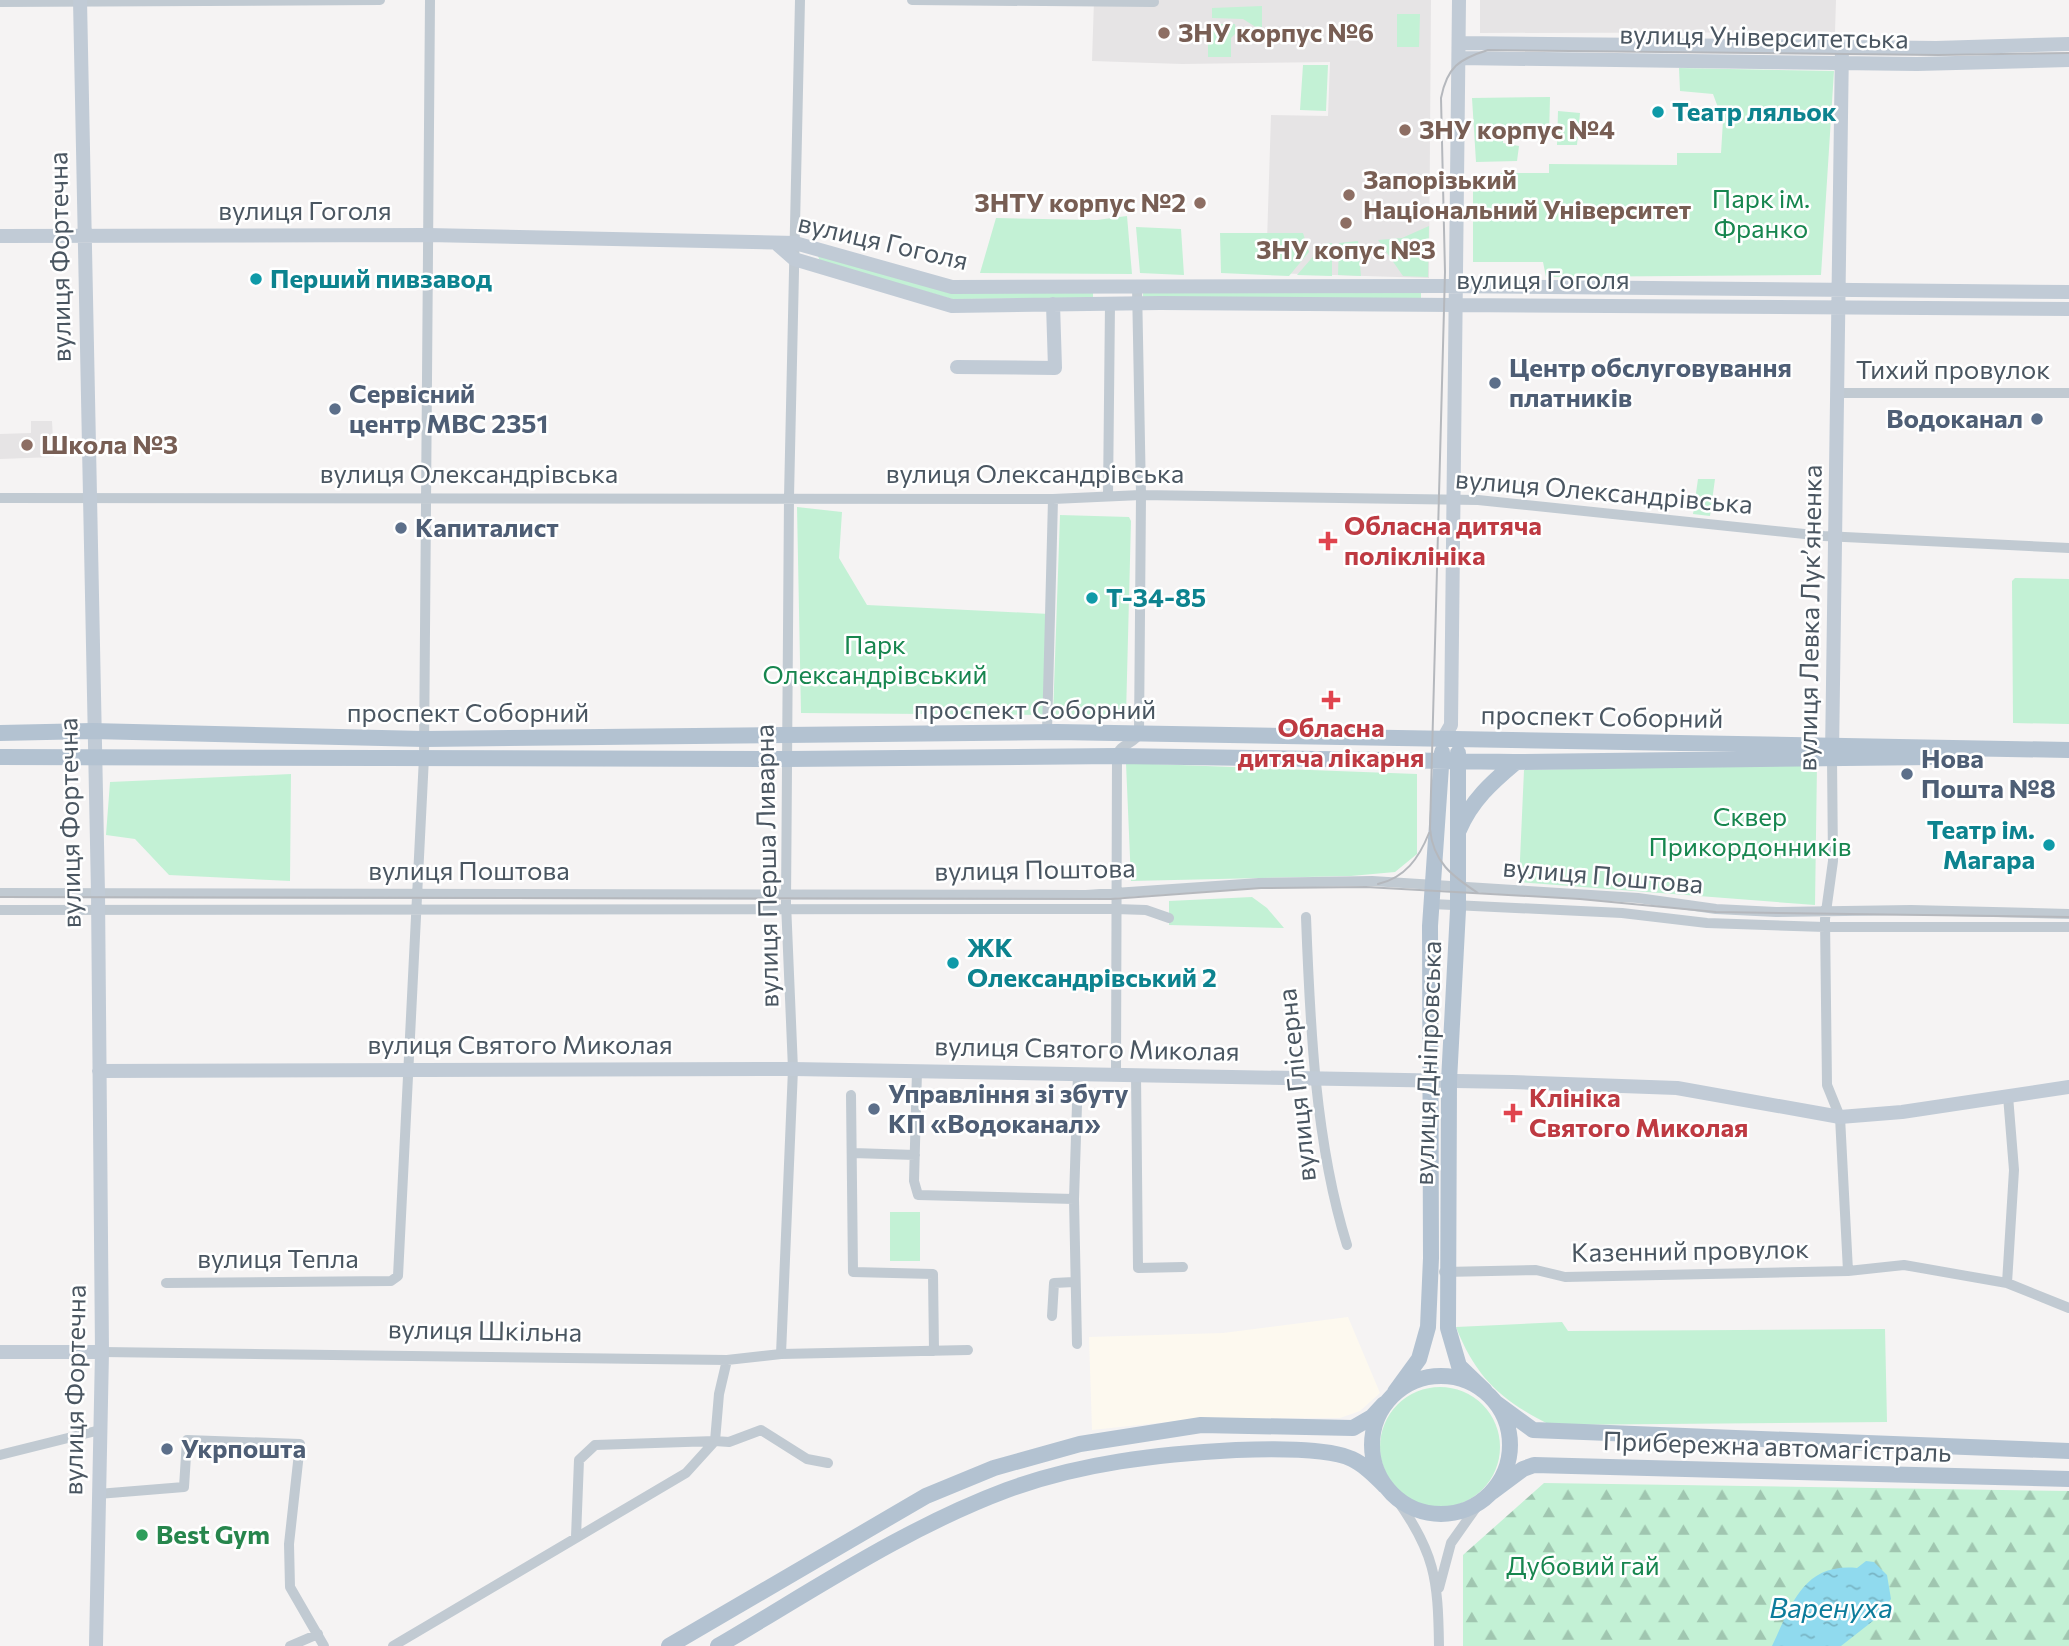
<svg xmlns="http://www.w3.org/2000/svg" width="2069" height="1646" font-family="Commissioner,sans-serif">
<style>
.commercial{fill:#fdf9ef}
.education{fill:#e6e4e5}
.green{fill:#c3f1d5}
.forest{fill:url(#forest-firs)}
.water{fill:url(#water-ripples)}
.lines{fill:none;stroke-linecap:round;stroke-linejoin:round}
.street{stroke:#c1cad2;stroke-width:10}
.secondary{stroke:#c1cbd6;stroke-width:14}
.primary{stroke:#b3c2d1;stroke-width:16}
.tram{stroke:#b5b8bd;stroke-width:2}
.education-dot{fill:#8d6e63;stroke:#fff;stroke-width:2.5}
.culture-dot{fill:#0f9aa8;stroke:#fff;stroke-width:2.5}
.service-dot{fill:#5c6f8a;stroke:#fff;stroke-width:2.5}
.health-dot{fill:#e0444e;stroke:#fff;stroke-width:2.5}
.leisure-dot{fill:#2e9e5b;stroke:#fff;stroke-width:2.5}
.labels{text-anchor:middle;stroke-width:5;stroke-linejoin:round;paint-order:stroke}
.education-label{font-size:26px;font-weight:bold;fill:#785e54;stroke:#fff;text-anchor:start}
.street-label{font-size:26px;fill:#4a5661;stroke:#fff}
.culture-label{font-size:26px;font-weight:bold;fill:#0d838f;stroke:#fff;text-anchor:start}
.park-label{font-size:26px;fill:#17864f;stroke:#fff}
.service-label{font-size:26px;font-weight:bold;fill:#4e5e75;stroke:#fff;text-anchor:start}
.health-label{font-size:26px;font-weight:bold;fill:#be3a42;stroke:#fff;text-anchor:start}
.leisure-label{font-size:26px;font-weight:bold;fill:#27864d;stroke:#fff;text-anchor:start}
.water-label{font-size:28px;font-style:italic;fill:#0c7c9b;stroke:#fff}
</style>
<defs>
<pattern id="forest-firs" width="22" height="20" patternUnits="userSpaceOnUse" patternTransform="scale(1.75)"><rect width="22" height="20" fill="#c3f1d5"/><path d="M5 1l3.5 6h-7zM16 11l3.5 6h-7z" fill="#a0c6b0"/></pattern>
<pattern id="water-ripples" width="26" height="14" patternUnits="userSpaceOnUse" patternTransform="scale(1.75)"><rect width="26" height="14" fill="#90daee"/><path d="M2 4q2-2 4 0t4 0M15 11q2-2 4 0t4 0" fill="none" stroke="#78b4c4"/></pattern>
</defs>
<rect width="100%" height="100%" fill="#f5f3f3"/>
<path class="commercial" d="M1348 1317 1380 1393 1360 1411 1340 1418H1205L1092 1430 1089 1337 1223 1333Z"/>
<path class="education" d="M1094 0H1431L1429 278 1266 273 1271 115 1328 116 1330 62 1182 64 1092 61Z
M1480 0H1836L1835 32 1480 33Z
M31 421H52L54 457 0 459V434L31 433Z"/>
<path class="green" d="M1262 6V31L1243 19 1212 18V8Z
M1397 14H1420L1419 47H1397Z
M1208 24H1235L1236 33 1231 38V57H1208Z
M1303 65H1328L1326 111 1300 110Z
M1679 68 1834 71 1821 275 1546 277 1543 262H1473V181L1486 187H1498L1500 173H1549V164L1677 165V153H1721L1723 121 1713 94 1680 91Z
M1550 97 1549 137 1503 135V143L1519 146 1517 161 1476 162 1472 98Z
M1558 111 1580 113 1577 145H1557Z
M1127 216 1132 274 980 273 996 218 1097 220Z
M1429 226 1428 277 1403 276 1378 240 1402 238Z
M1136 227 1181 229 1184 275 1140 273Z
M1220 233H1303L1309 252 1289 276 1221 273Z
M1358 241 1361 276 1338 275 1339 243Z
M1332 243V276L1297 275 1324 244Z
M817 254 953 292 1093 291V298L952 299 820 261Z
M1421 290V298L1143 299V291Z
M1698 479H1715L1710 516 1693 514Z
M797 507 842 512 839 558 867 605 1049 614 1047 715 801 713Z
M1060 515 1129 517 1131 521 1126 715 1053 716Z
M2015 578 2069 579V724L2013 723 2012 581Z
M1126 763 1417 774V854L1395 872 1351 876 1131 881Z
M1817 764 1815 905 1519 882 1524 770Z
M291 774 290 881 169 875 135 839 106 835 110 782Z
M1252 897 1267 908 1284 928 1169 925V901Z
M890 1212H920V1261H890Z
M1562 1322 1568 1331 1885 1329 1887 1422 1550 1425C1501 1400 1476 1378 1456 1327Z
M1380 1447a60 60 0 1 1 120 0a60 60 0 1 1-120 0Z"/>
<path class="forest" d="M1544 1483 2069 1491V1646H1463V1555Z"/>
<path class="water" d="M1866 1561 1874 1562 1887 1575 1891 1599 1878 1617 1841 1646H1772C1792 1604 1803 1563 1857 1568Z"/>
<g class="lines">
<path class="street" d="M912 0 1154 2
M0 2 380 0
M1837 393H2069
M1108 496 1110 303
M0 498 1053 499 1141 495 1478 500 1824 536 2069 548
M1047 732 1053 499
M1832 758 1833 861 1825 919 1827 1085 1840 1117 1848 1271
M0 893 1086 895 1259 883 1372 881 1638 898 1716 909 1776 912 1911 910 2069 914
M1432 904 1622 913 1707 923 1825 927H2069
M0 910 1116 909 1146 910 1169 918
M1306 917C1310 1024 1315 1143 1347 1245
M917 1071 914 1181 918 1195 1074 1199
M1116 1074 1117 756C1120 743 1133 745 1139 734L1141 495 1137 286
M1136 1074 1138 1268 1183 1267
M851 1095 853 1272 933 1274 934 1351
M853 1153 915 1155
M1444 1272 1536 1270 1565 1277 1848 1271 1904 1265 2007 1283 2069 1308
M166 1283 391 1281 398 1276 424 757 430 0
M2007 1283 2014 1170 2008 1096
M1052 1316 1054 1283 1074 1282
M1077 1344 1074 1199 1078 1073
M102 1352 727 1360 781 1354 968 1350
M781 1354 793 1069 786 903 789 497 800 0
M727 1360 719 1394 715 1441 729 1442 761 1430 807 1459 828 1463
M0 1455 100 1430
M98 1494 184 1487 187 1440 300 1444 289 1544 290 1587 324 1646
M1395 1497C1435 1552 1438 1579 1439 1646
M1439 1588 1451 1543 1480 1502
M290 1646 318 1634
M393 1646 686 1473 715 1441 595 1445 579 1460 576 1537"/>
<path class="secondary" d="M80 0 98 893 102 1352 96 1646
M1460 43 1936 48 2069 44
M1459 58 1917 64 2069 60
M0 236 428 235 795 243 952 287 1445 286 2069 292
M778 245 794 259 952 306 1160 303 2069 309
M957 367 1055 368 1053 304
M1443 739 1451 725 1459 0
M1832 755 1842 46
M99 1071 793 1069 1512 1082 1677 1088 1840 1117 1902 1112 2069 1087
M0 1352H102"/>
<path class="primary" d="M0 733 92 731 424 739 1057 732 2069 750
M1458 753V910L1449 1081 1448 1328 1459 1366 1485 1391
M0 757 787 759 1117 756 1514 762 1933 757
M1459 830C1471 801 1492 782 1516 762
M1372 1445a69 69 0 1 1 138 0a69 69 0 1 1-138 0Z
M1395 1392 1419 1359 1428 1327 1431 1258 1430 926 1442 752
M1496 1403 1533 1430 2069 1451
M1492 1492 1523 1469 1534 1465 2069 1479
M669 1646 926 1496 994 1468 1080 1444 1201 1425 1353 1428 1372 1417 1384 1404
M718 1646C812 1591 905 1528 1007 1490 1080 1463 1159 1454 1236 1450 1265 1449 1327 1447 1352 1459 1365 1465 1375 1476 1385 1486"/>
<path class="tram" d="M1378 884C1405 878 1419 858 1429 833
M1478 893C1452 876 1433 862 1430 829L1445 272 1441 98C1447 67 1459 59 1488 50L1938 55 2069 53
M0 897 1111 899 1261 888 1366 887 1580 899 1716 912 2069 917"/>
</g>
<g class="education-dot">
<circle cx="1164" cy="33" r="7"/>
<circle cx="1405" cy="130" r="7"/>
<circle cx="1349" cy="195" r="7"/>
<circle cx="1200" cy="203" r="7"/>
<circle cx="1346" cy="223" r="7"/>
<circle cx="27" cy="445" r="7"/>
</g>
<g class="culture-dot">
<circle cx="1658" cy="112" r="7"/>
<circle cx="256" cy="279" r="7"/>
<circle cx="1092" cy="598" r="7"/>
<circle cx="2049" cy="845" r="7"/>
<circle cx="953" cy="963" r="7"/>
</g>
<g class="service-dot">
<circle cx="1495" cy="383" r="7"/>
<circle cx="335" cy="409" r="7"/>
<circle cx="2037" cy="419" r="7"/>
<circle cx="401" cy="528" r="7"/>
<circle cx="1907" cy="774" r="7"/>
<circle cx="874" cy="1109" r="7"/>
<circle cx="167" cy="1449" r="7"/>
</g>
<g class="health-dot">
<path d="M1324.5 530.5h7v7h7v7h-7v7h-7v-7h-7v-7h7z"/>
<path d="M1327.5 689.5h7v7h7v7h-7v7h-7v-7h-7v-7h7z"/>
<path d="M1509.5 1102.5h7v7h7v7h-7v7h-7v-7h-7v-7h7z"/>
</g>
<circle class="leisure-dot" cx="142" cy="1535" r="7"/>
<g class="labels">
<g class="education-label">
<text x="1178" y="42">ЗНУ корпус №6</text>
<text x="1419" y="139">ЗНУ корпус №4</text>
<text x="1363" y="189">Запорізький<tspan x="1363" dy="30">Національний Університет</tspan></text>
<text x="1186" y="212" text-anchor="end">ЗНТУ корпус №2</text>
<text x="1346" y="259" text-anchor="middle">ЗНУ копус №3</text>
<text x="41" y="454">Школа №3</text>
</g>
<g class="street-label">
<text transform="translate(1764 37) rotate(1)" y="9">вулиця Університетська</text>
<text x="305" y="220">вулиця Гоголя</text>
<text transform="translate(883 242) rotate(13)" y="9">вулиця Гоголя</text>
<text transform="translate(60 257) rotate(-91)" y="9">вулиця Фортечна</text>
<text x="1543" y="289">вулиця Гоголя</text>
<text x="1953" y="379">Тихий провулок</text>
<text x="469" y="483">вулиця Олександрівська</text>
<text x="1035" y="483">вулиця Олександрівська</text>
<text transform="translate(1604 492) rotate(5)" y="9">вулиця Олександрівська</text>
<text transform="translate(1810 618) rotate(-89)" y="9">вулиця Левка Лукʼяненка</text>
<text x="1035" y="719">проспект Соборний</text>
<text x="468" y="722">проспект Соборний</text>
<text transform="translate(1602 717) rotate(1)" y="9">проспект Соборний</text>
<text transform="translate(70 823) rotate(-91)" y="9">вулиця Фортечна</text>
<text transform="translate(767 866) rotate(-91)" y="9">вулиця Перша Ливарна</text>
<text transform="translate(1035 870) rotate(-1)" y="9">вулиця Поштова</text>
<text x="469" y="880">вулиця Поштова</text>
<text transform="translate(1603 876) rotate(5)" y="9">вулиця Поштова</text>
<text x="520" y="1054">вулиця Святого Миколая</text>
<text transform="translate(1087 1049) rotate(1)" y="9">вулиця Святого Миколая</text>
<text transform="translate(1428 1063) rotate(-88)" y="9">вулиця Дніпровська</text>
<text transform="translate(1297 1085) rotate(-96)" y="9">вулиця Глісерна</text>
<text transform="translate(1690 1251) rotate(-1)" y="9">Казенний провулок</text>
<text x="278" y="1268">вулиця Тепла</text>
<text transform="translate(485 1331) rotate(1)" y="9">вулиця Шкільна</text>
<text transform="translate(75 1390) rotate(-89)" y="9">вулиця Фортечна</text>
<text transform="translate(1777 1447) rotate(2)" y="9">Прибережна автомагістраль</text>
</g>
<g class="culture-label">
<text x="1672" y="121">Театр ляльок</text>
<text x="270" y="288">Перший пивзавод</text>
<text x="1106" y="607">Т-34-85</text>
<text x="2035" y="839" text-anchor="end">Театр ім.<tspan x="2035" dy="30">Магара</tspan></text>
<text x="967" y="957">ЖК<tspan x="967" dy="30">Олександрівський 2</tspan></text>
</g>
<g class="park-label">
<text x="1761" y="208">Парк ім.<tspan x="1761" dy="30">Франко</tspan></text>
<text x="875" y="654">Парк<tspan x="875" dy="30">Олександрівський</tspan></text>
<text x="1750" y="826">Сквер<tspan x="1750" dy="30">Прикордонників</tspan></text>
<text x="1583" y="1575">Дубовий гай</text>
</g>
<g class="service-label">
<text x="1509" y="377">Центр обслуговування<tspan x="1509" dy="30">платників</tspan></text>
<text x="349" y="403">Сервісний<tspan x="349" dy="30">центр МВС 2351</tspan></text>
<text x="2023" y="428" text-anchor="end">Водоканал</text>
<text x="415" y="537">Капиталист</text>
<text x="1921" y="768">Нова<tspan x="1921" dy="30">Пошта №8</tspan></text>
<text x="888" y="1103">Управлiння зi збуту<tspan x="888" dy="30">КП «Водоканал»</tspan></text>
<text x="181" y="1458">Укрпошта</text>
</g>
<g class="health-label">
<text x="1344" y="535">Обласна дитяча<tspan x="1344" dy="30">поліклініка</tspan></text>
<text x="1331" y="737" text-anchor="middle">Обласна<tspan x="1331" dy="30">дитяча лікарня</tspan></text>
<text x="1529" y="1107">Клініка<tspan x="1529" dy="30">Святого Миколая</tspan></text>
</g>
<g class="leisure-label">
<text x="156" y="1544">Best Gym</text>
</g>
<g class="water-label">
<text x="1831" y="1618">Варенуха</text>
</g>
</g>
</svg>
